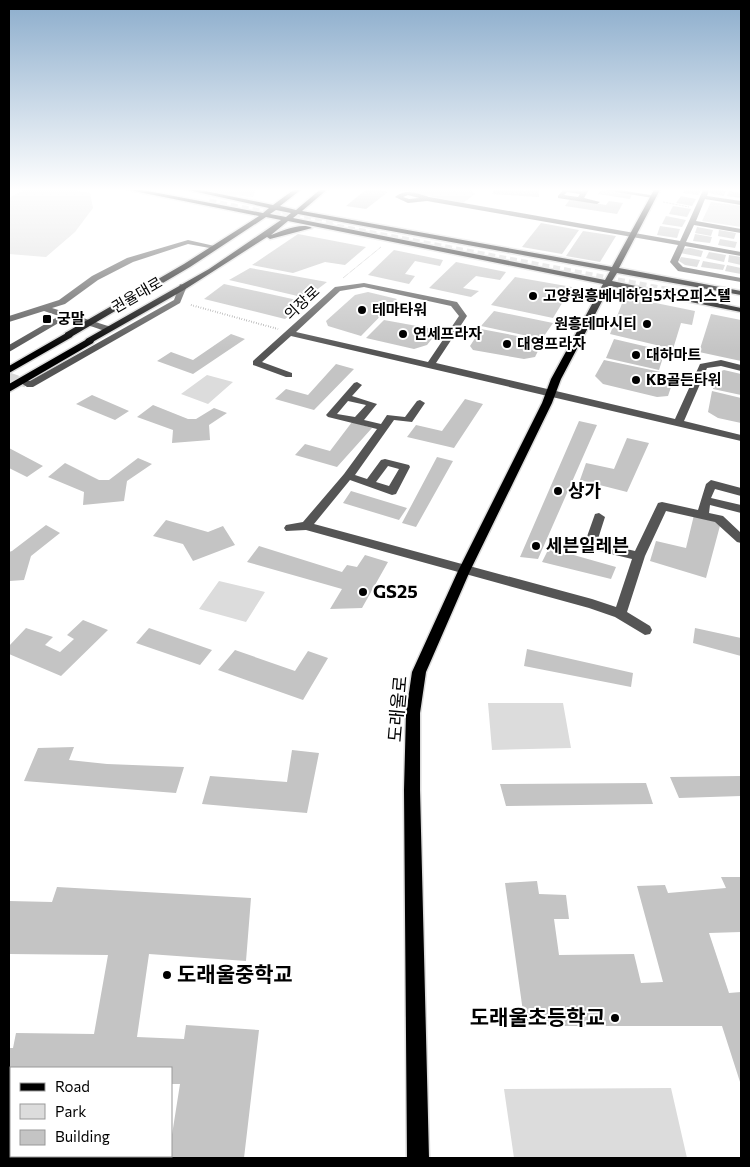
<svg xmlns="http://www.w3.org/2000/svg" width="750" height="1167" font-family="Commissioner,'Noto Sans KR',sans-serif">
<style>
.green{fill:#dcdcdc}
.building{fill:#c4c4c4}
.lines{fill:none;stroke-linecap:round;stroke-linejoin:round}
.minor-tunnel{stroke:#d9d9d9;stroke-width:9;stroke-dasharray:9 4.5;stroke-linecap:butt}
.major-tunnel{stroke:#d9d9d9;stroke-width:7;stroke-dasharray:7 4;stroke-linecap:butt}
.major-casing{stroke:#dbdbdb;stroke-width:3}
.highway-casing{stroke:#dbdbdb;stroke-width:3}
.path-far1{stroke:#777;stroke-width:1;stroke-dasharray:0.5 1;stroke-linecap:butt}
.path{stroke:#777;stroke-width:2;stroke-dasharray:0.5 2;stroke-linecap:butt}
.minor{fill:#555;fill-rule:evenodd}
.major{fill:#000;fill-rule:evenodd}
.highway{fill:#000;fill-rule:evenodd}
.poi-dot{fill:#000;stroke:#fff;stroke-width:2}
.labels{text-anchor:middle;stroke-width:4;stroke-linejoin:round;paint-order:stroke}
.far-street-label{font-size:15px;fill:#000;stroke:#fff}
.far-poi-label{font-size:15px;font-weight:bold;fill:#000;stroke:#fff;text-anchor:start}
.poi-label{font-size:18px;font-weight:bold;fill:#000;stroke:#fff;text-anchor:start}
.street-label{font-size:18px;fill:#000;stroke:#fff}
.near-poi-label{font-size:21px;font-weight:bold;fill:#000;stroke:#fff;text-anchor:start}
</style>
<rect width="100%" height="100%" fill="#fff"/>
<path class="green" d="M27 188H65L90 193 93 208 75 232 46 257 9 254V198Z
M178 188H257L253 197Z
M388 188H470L475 194 463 203Z
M711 202 741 206V227L702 221Z
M207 375 233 382 208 404 181 394Z
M219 581 265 592 246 622 199 609Z
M488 703H563L571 748 492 750Z
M671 1088 687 1158H514L504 1089Z"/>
<path class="building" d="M368 188 388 192 366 209 346 206Z
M495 188 525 191V188H539V197L492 194Z
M685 188H686L701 190 698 195 683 193Z
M710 188 726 191 724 196 709 193Z
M601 190 632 194 630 199 598 194Z
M729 191 741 193V198L727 196Z
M681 196 696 199 692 206 676 203Z
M570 199 606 205 609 201 623 203 617 214 565 206Z
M673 206 691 209 687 217 669 214Z
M666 216 686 220 682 227 662 224Z
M541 223 579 230 562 254 522 247Z
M660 226 680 229 677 238 657 235Z
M697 227 713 230 711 236 695 233Z
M719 230 736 233 734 239 718 236Z
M583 231 616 236 600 262 566 256Z
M298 234 366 247 345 265 325 262 293 273 252 265Z
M695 234 712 237 710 243 693 241Z
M720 239 737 242 735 248 718 245Z
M690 248 703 251 701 257 680 253 681 249Z
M394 250 443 260 440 266 415 261 405 274 415 276 409 284 368 275Z
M709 252 726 255 724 262 706 258Z
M729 255 741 257V265L728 262Z
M681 257 700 260 697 267 685 265 679 261Z
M703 261 725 265 723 270 701 267Z
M456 262 506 272 500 280 476 276 463 288 479 291 471 297 429 288Z
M727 265 741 268V274L725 271Z
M250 268 327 282 306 298 229 280Z
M515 277 572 287 553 318 491 305Z
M224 284 306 302 285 319 204 299Z
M368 292 397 299 361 336 328 326 326 321 355 295Z
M636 299 695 311 692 325 681 323 673 349 610 334 623 301Z
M494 311 553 323 542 339 481 326Z
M711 314 741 320V361L699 352Z
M384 320 439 330 427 345 414 349 366 338Z
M481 329 543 341 535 357 524 359 473 350 470 346Z
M231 334 245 339 193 374 157 361 171 352 193 360Z
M614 339 665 351 659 370 606 358Z
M604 360 675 375 668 396 657 397 603 384 595 376Z
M336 364 354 369 314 410 275 399 286 389 308 395Z
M724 370 741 374V395L713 389 716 373Z
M712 391 741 398V423L718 418 708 412Z
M92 395 129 411 115 420 76 404Z
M465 399 483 404 454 448 407 437 416 425 442 431Z
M153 405 188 419H196L214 408 227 413 209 425 210 440 172 443 173 430 137 417Z
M579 421 597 425 538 559 520 557Z
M352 422 372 428 337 467 295 455 305 444 330 451Z
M627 438 649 443 627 492 580 480 586 463 614 469Z
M9 448 43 466 27 477 9 468Z
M437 457 453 461 416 527 402 523Z
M138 458 152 464 127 481 124 501 83 505 84 492 48 477 65 463 99 480H109Z
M351 491 407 508 399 520 343 503Z
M694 515 721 522 706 578 650 561 656 541 686 548Z
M166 520 208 532 223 526 235 545 193 561 183 544 153 536Z
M46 525 60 533 31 556 24 580 9 581V552L12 551Z
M259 546 342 572 347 565 357 567 365 555 388 562 362 608 330 609 342 589 247 562Z
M549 548 616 567 611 579 542 562Z
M83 620 108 630 61 676 9 654V646L26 628 53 637 45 645 60 652 74 639 67 635Z
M149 628 212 650 200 665 136 643Z
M695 628 741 638V656L693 643Z
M527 649 633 673 631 687 524 666Z
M235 650 295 671 308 651 328 658 303 700 218 670Z
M74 747 69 760 107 764 184 767 176 793 24 781 38 748Z
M292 750 319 753 307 813 202 804 210 776 287 782Z
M741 776V796L679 798 670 777Z
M646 783 653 804 506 806 500 784Z
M721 877H741V932L709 933 729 993 741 992V1085L722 1026H525L505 883 537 881 539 894 566 895 569 919H554L559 955 634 954 641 983 663 982 637 886 665 885 668 893 726 888Z
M57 887 251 898 246 961 149 954 137 1037 184 1039 186 1025 259 1030 244 1158H169V1156H171V1141L180 1084H171V1068H11V1116H9V1048H13L16 1033 94 1034 108 955 9 954V901L52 902Z"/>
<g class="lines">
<path class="minor-tunnel" d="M9 377 26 383"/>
<path class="major-tunnel" d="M209 202 280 216
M283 211 337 221
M326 225 702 297"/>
<g class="major-casing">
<path id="major" d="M119 188H132L263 213 269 208 179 188H191L273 205 296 188H303L280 206 296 210 322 188H329L302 211 612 267 655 188H661L619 268 741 291V295L617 273 612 281 741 308V312L610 286 561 379 552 403 470 571 426 672 420 713V790L429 1158H407L404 790 406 713 412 672 458 571 542 403 551 379 603 284 288 221 271 235C282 231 302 222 312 228L270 239 267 237 184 290 89 344 85 341 86 339 209 269 281 220 266 217 190 267 71 337H65V333L184 264 259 216ZM276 210 291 213 286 217 270 214ZM298 214 610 271 605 280 293 218Z"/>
</g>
<g class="highway-casing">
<path id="highway" d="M68 332 73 335 72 337 9 373V366Z
M89 338 94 341 93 343 9 392V384Z"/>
</g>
<path class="path-far1" d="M448 188 457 193
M663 202 689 207
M343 278 381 247"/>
<path class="path" d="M191 305 278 329"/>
<path class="minor" d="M565 188 582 191 584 188H590L584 198 600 202 597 204 558 198V196ZM567 192 580 194 578 197 564 195Z
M592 188H608L656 196 653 198Z
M704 188H710L707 196 741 201V205L705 199 696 221 741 229V233L694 225 686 242 741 252V256L685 246 678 262 683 267 741 278V282L678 271 670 262 678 245 427 201 408 203 395 197C405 188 417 193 429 197L680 241ZM408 195 419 198 409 199 403 197Z
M188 240 219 247 215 249 188 244 133 262 98 280 65 304 52 308 111 327V331H105L67 318 9 352V345L59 316 44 311 9 322V316L59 300 92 276 127 258Z
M364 283 457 302 467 316 436 363 675 419 700 364 721 360 741 365V371L721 366 707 368 684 421 741 435V441L291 336 262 362 292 373V377H286L253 365V361L335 287ZM364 287 451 306 459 316 428 362 296 332 340 291Z
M180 284 187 286 180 303 33 387H27L21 383 26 380 30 381 174 300Z
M357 382 362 385 352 396 377 404 364 420 381 424 387 415 405 417 417 401 420 400 425 403 412 422 394 420 355 475 367 479 381 460 385 459 409 465 410 467 396 494 392 495 350 480 314 524 592 599 616 607 632 559 586 548 584 545 595 514 599 513 605 517 597 542 635 551 658 503 662 502 698 510 706 484 711 480 741 488V496L715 489 711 498 741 505V513L710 505 709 513 723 516 741 533V543L737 542 715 522 666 511 645 556 627 612 650 626 652 630 650 634 645 635 615 617 589 608 306 530 286 531 284 528 286 525 303 522 344 474 377 429 328 417 326 415 354 383ZM348 401 366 405 355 417 337 414ZM388 466 399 469 389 486 376 482Z"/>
<use href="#major" class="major"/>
<use href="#highway" class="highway"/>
</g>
<linearGradient id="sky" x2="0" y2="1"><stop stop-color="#8cadcc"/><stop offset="0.54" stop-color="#fff"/><stop offset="1" stop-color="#fff" stop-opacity="0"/></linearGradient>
<rect width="750" height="351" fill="url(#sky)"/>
<g class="poi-dot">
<circle cx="533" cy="296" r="5"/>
<circle cx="362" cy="310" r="5"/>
<rect x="42" y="314" width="10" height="10" rx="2.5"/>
<circle cx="647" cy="324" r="5"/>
<circle cx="403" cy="334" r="5"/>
<circle cx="507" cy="344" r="5"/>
<circle cx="636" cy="355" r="5"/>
<circle cx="636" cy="380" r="5"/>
<circle cx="558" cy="491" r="5"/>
<circle cx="536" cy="546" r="5"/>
<circle cx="363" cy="592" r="5"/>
<circle cx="167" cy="975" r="5"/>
<circle cx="615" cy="1018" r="5"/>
</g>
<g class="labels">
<g class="far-street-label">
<text transform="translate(137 295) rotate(-30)" y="5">권율대로</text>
<text transform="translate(302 303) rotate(-43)" y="5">의장로</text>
</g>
<g class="far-poi-label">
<text x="543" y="301">고양원흥베네하임5차오피스텔</text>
<text x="372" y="315">테마타워</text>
<text x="57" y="324">궁말</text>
<text x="637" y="329" text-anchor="end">원흥테마시티</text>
<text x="413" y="339">연세프라자</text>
<text x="517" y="349">대영프라자</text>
<text x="646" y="360">대하마트</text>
<text x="646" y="385">KB골든타워</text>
</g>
<g class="poi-label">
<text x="568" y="497">상가</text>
<text x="546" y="552">세븐일레븐</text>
<text x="373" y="598">GS25</text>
</g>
<g class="street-label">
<text transform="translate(398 709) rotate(-85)" y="6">도래울로</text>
</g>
<g class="near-poi-label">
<text x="177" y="982">도래울중학교</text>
<text x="605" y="1025" text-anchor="end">도래울초등학교</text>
</g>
</g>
<rect width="750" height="1167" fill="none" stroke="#000000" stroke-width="20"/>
<rect x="10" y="1067" width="162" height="90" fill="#ffffff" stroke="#999999"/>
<rect x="20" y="1083" width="25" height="8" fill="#000000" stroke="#999999"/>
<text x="55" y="1092" font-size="15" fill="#000000">Road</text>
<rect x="20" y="1104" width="25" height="15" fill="#dcdcdc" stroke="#999999"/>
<text x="55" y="1117" font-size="15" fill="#000000">Park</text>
<rect x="20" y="1130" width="25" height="15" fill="#c4c4c4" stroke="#999999"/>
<text x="55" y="1142" font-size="15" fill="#000000">Building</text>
</svg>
